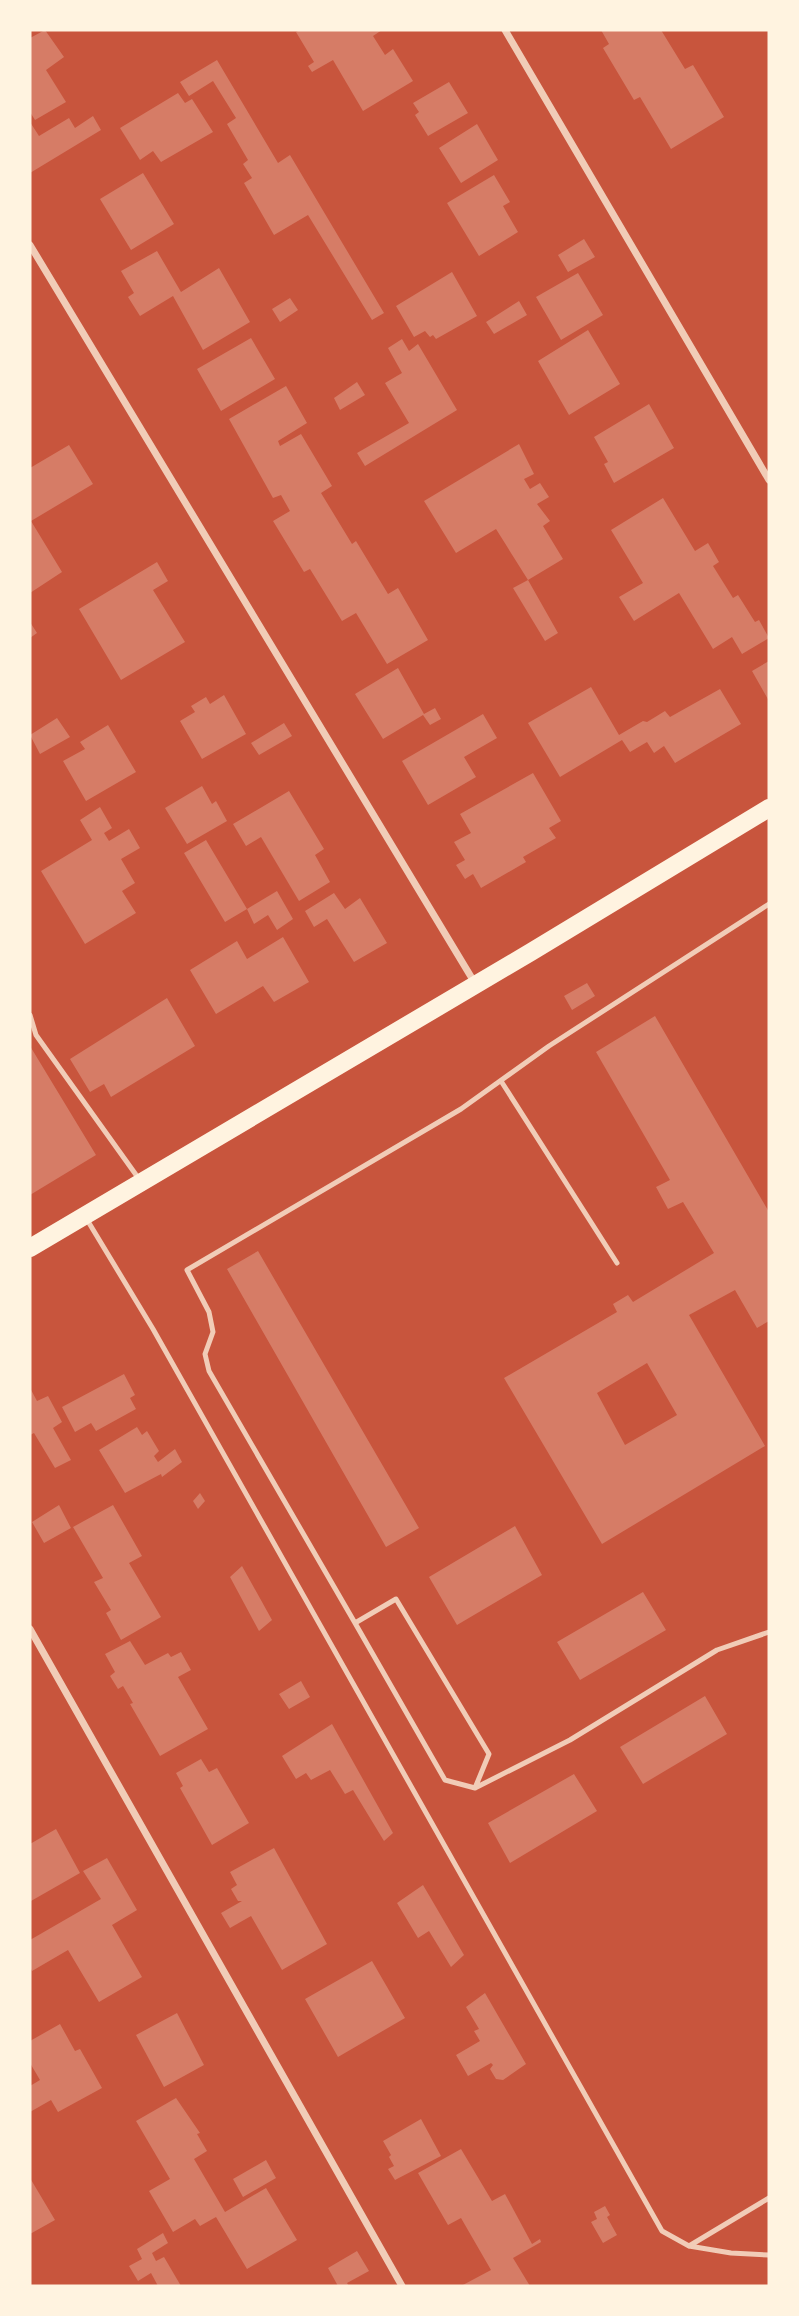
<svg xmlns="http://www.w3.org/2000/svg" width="799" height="2316" font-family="'Public Sans',sans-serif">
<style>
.building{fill:#d67c66;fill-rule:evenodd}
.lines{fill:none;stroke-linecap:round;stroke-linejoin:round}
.service{stroke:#f1ccb7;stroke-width:5}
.minor{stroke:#f1ccb7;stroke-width:7}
.primary{stroke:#fff3e0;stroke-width:18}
</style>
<rect width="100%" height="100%" fill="#c8553d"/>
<path class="building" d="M45 30 64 57 46 70 66 102 35 120 30 112V38Z
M300 30H382L373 36 385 55 393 49 413 81 363 111 333 60 312 72 308 66 314 62 296 32Z
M601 30H661L685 69 693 65 724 117 671 149 640 97 634 100 603 48 609 44Z
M217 60 278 163 290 155 384 313 372 320 308 215 274 235 244 183 252 178 243 164 248 160 227 124 236 118 213 81 189 96 180 82Z
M449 82 468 113 428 136 415 115 419 112 413 103Z
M178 93 185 103 192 99 213 132 161 162 153 151 140 160 120 128Z
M93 116 101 130 30 173V122L39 136 69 118 75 128Z
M477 124 498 160 461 183 439 148Z
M143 173 174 224 131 250 100 199Z
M494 175 510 202 503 206 518 232 479 256 447 203Z
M584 239 595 257 568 272 558 255Z
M157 251 181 292 219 268 250 322 203 350 173 296 140 316 128 297 134 293 121 271Z
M452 272 477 316 436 339 433 335 430 337 425 331 414 337 396 306Z
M578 273 603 315 561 340 536 297Z
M290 298 298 310 280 322 272 309Z
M519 301 527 315 494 334 486 322Z
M588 330 620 384 569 415 538 361Z
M251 338 275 379 221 411 197 369Z
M402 339 409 351 418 344 457 410 365 466 357 453 409 423 385 383 402 373 388 348Z
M357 382 365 395 340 410 334 398Z
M286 386 307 423 278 441 280 446 301 434 332 486 321 493 352 544 356 541 388 594 398 588 428 640 387 664 356 613 342 621 310 569 304 572 273 521 290 511 281 495 273 498 229 419Z
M649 404 674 448 614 483 604 464 608 462 594 437Z
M519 444 534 474 524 479 530 489 540 483 549 497 537 504 550 521 543 526 563 559 528 580 496 529 456 553 424 501Z
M69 445 93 484 31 521 62 572 30 593V468Z
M663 498 695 551 708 543 719 562 713 566 733 598 738 595 755 622 759 620 769 638 742 654 732 637 713 649 679 593 634 621 619 597 643 583 611 530Z
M157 562 168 581 153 590 185 642 121 680 79 609Z
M528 580 558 633 545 641 513 588Z
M30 622 37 633 30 638Z
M769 661V701L752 671Z
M398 668 424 714 435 708 441 719 430 725 423 715 383 739 355 694Z
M591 687 619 735 643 721 647 722 665 711 670 717 720 689 741 724 675 763 664 746 654 753 647 742 630 752 622 740 560 777 528 723Z
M224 695 246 734 202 759 180 721 195 712 191 706 206 697 210 704Z
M483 714 497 738 464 757 476 777 428 805 402 761Z
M57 718 70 737 40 754 30 735Z
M284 723 292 736 259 755 251 743Z
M108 725 136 772 86 801 63 761 85 749 80 742Z
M533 773 561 821 549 828 556 838 523 857 526 862 481 888 473 874 465 879 456 865 465 860 454 842 471 833 460 814Z
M202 786 212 804 216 801 227 821 187 844 165 808Z
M289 791 324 849 315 855 330 882 299 901 261 837 246 846 233 824Z
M100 807 112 828 104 833 109 841 129 829 140 848 121 859 135 883 122 891 136 913 85 944 41 871 92 840 80 820Z
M206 840 247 909 277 891 293 919 277 930 268 915 254 924 247 909 225 922 184 853Z
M334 893 345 909 360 898 387 943 354 962 327 919 314 927 305 911Z
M283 937 309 982 274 1002 263 986 216 1014 190 970 237 941 247 959Z
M587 983 595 996 572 1010 564 996Z
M167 998 195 1046 111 1097 104 1084 90 1092 70 1059Z
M655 1016 769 1212V1321L757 1328 735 1290 689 1315 765 1446 602 1544 504 1378 617 1312 613 1304 628 1295 633 1302 714 1253 683 1202 668 1209 656 1187 670 1180 596 1052ZM647 1363 677 1415 625 1445 597 1393Z
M30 1046 96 1155 30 1195Z
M258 1251 419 1528 386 1547 227 1269Z
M124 1374 135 1395 130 1398 136 1409 96 1431 91 1423 75 1432 62 1407Z
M30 1388 37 1401 48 1396 62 1422 53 1428 71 1460 55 1468 34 1433 30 1435Z
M137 1427 142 1435 147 1431 159 1451 154 1456 158 1462 175 1449 182 1462 162 1477 161 1474 125 1493 99 1450Z
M200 1493 205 1501 198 1509 193 1501Z
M59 1505 71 1528 44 1543 32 1522Z
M113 1505 142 1556 129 1563 161 1617 121 1640 106 1613 111 1610 94 1582 103 1578 73 1527Z
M515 1526 542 1575 457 1625 429 1577Z
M242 1566 272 1620 259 1631 230 1577Z
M643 1592 666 1630 580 1680 557 1642Z
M130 1641 145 1665 168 1653 171 1657 181 1652 191 1670 178 1677 208 1729 160 1756 130 1704 133 1703 123 1686 118 1689 110 1676 115 1672 105 1654Z
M301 1681 310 1697 289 1709 279 1694Z
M705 1696 727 1734 643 1784 620 1747Z
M332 1724 393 1833 384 1841 353 1790 345 1794 330 1770 311 1780 306 1773 296 1779 282 1756Z
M201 1759 209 1772 217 1768 249 1823 212 1845 180 1788 183 1786 176 1773Z
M574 1774 597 1811 510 1863 488 1823Z
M56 1829 80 1873 31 1901 30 1844Z
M274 1848 327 1944 282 1970 251 1916 230 1928 221 1913 242 1901H238L231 1889 237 1885 230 1872Z
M107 1858 137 1910 112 1925 142 1977 99 2002 68 1950 32 1971 30 1967V1940L101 1899 83 1871Z
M423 1885 464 1955 451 1967 429 1931 418 1938 397 1903Z
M372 1961 405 2018 338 2057 305 1999Z
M485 1993 526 2064 503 2080 496 2079 490 2069 493 2065 491 2063 468 2076 456 2055 480 2041 474 2031 479 2029 466 2007Z
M177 2013 204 2065 164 2087 136 2035Z
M60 2024 75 2051 80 2049 102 2088 58 2112 51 2100 30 2112V2086L40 2080 30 2063V2041Z
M176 2098 200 2133 197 2134 207 2151 194 2159 225 2212 266 2188 297 2240 247 2269 216 2217 200 2226 195 2219 173 2232 149 2191 170 2179 136 2121Z
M421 2119 441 2156 395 2180 388 2169 394 2166 389 2157 391 2155 383 2141Z
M461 2149 492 2201 505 2194 532 2244 540 2239 541 2242 513 2258 530 2286H461L491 2270 461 2218 448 2225 418 2173Z
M266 2160 276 2178 243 2197 233 2179Z
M30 2178 55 2220 30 2234Z
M605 2206 610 2215 607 2217 617 2235 603 2243 591 2222 597 2219 594 2212Z
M163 2233 168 2243 152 2253 156 2261 164 2257 181 2286H158L151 2273 138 2281 129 2266 142 2259 137 2249Z
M357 2251 369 2271 347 2283 349 2286H338L328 2268Z"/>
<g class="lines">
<path class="service" d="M30 1015 36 1035 139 1179
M501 1081 617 1263
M86 1218 153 1329 662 2231 689 2246 731 2253 769 2255
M355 1623 209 1371 205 1354 213 1332 209 1312 187 1270 461 1109 549 1046 769 904
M475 1788 489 1754 396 1599 355 1623 445 1780 475 1788 570 1740 717 1650 769 1632
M689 2246 769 2198"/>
<path class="minor" d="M505 30 769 480
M30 245 476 985
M30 1629 402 2286"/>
<path class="primary" d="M30 1248 531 952 769 808"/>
</g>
<rect width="799" height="2316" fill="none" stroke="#fff3e0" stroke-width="63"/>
</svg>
